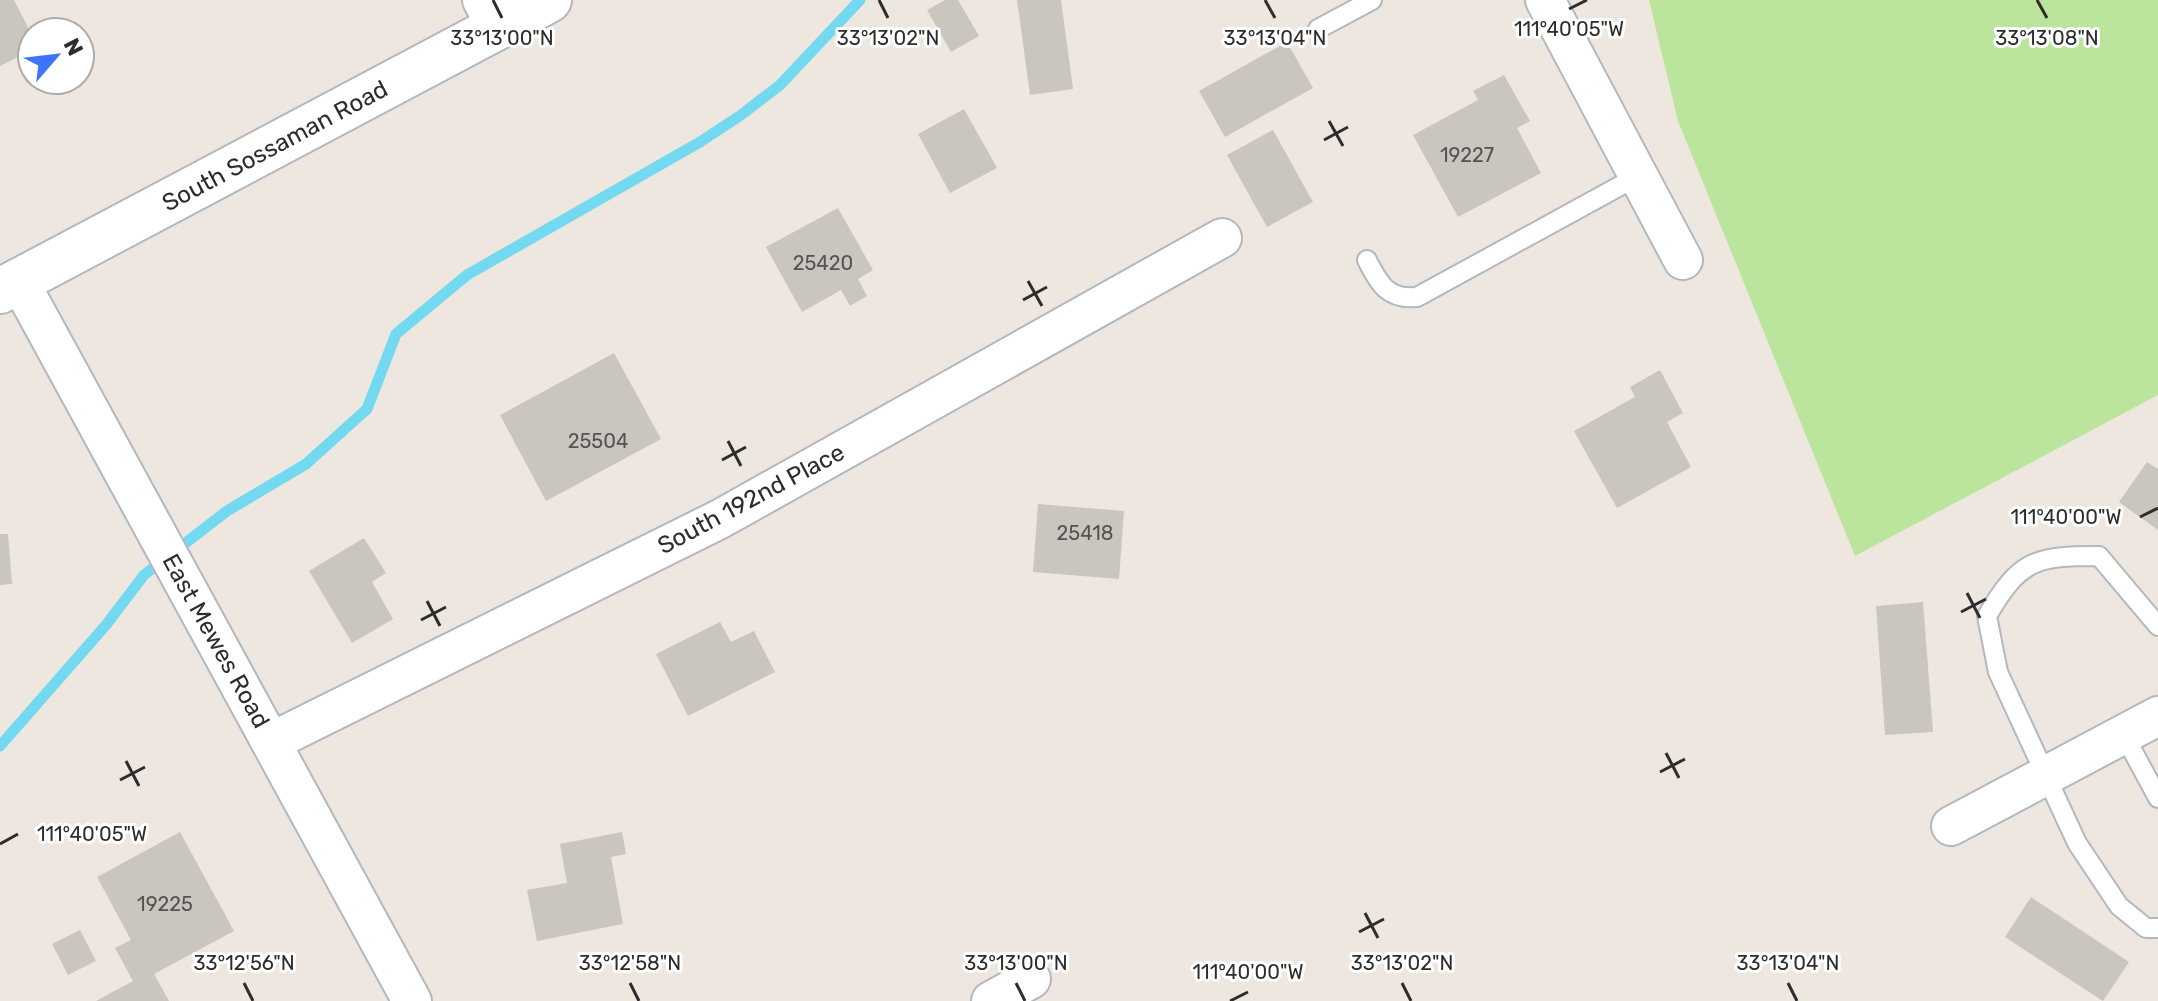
<svg xmlns="http://www.w3.org/2000/svg" width="2158" height="1001" font-family="Rubik,sans-serif">
<style>
.green{fill:#bbe49c}
.lines{fill:none;stroke-linecap:round;stroke-linejoin:round}
.stream{stroke:#73d9f0;stroke-width:11}
.building{fill:#cac5be}
.lane-casing{stroke:#b3b7c0;stroke-width:22}
.street-casing{stroke:#b3b7c0;stroke-width:42}
.secondary-casing{stroke:#b3b7c0;stroke-width:48}
.lane{stroke:#fff;stroke-width:18}
.street{stroke:#fff;stroke-width:38}
.secondary{stroke:#fff;stroke-width:44}
.ticks{fill:none;stroke:#2d2d2d;stroke-width:3}
.labels{text-anchor:middle;stroke-width:6;stroke-linejoin:round;paint-order:stroke}
.number-label{font-size:20px;fill:#545351}
.street-label{font-size:24px;fill:#2d2d2d;stroke:#fff}
.ticks-label{font-size:20px;text-anchor:middle;fill:#2d2d2d;stroke:#fff;stroke-width:6;stroke-linejoin:round;paint-order:stroke}
</style>
<rect width="100%" height="100%" fill="#eee7df"/>
<path class="green" d="M1649 0H2158V395L1855 556 1678 121Z"/>
<g class="lines">
<path class="stream" d="M0 746 106 625 144 575 227 511 306 464 367 409 396 334 467 275 700 142 741 115 780 85 860 0"/>
</g>
<path class="building" d="M0 0H14L32 35V50L0 66Z
M945 0H958L979 36 951 52 927 10Z
M1017 0H1061L1073 89 1030 95Z
M1287 42 1313 88 1225 137 1199 91Z
M1504 75 1530 121 1517 128 1541 173 1458 217 1413 135 1478 100 1473 91Z
M964 109 997 168 950 193 918 134Z
M1273 130 1313 202 1267 227 1227 155Z
M838 208 873 270 858 279 867 296 850 306 841 290 802 312 766 247Z
M614 353 661 439 546 501 500 415Z
M1660 370 1683 413 1667 422 1691 467 1617 508 1574 431 1635 397 1630 387Z
M2147 462 2158 469V530L2119 502Z
M1038 504 1124 511 1119 579 1033 572Z
M0 534H8L12 584 0 585Z
M364 538 386 573 372 582 393 619 352 643 309 571Z
M1923 602 1933 732 1885 735 1876 606Z
M720 622 731 642 754 631 775 672 688 716 656 654Z
M180 832 234 931 154 974 169 1001H96L133 981 115 948 131 940 97 877Z
M622 832 626 854 611 857 623 924 537 941 527 890 567 883 560 844Z
M2031 897 2129 962 2103 1001 2005 937Z
M80 930 96 961 68 975 52 944Z"/>
<g class="lines">
<g class="lane-casing">
<path id="lane" d="M1318 29 1372 0
M1367 260C1379 284 1388 300 1417 297L1638 176
M2158 626 2099 556C2036 556 2020 559 1987 616L1998 672 2077 843 2119 906 2146 928H2158
M2124 735 2158 798"/>
</g>
<g class="street-casing">
<path id="street" d="M482 0 497 28
M1545 0 1683 260
M19 281 412 1001
M271 742 720 519 1222 238
M1951 826 2158 716
M991 1001 1031 979"/>
</g>
<g class="secondary-casing">
<path id="secondary" d="M0 291 549 0"/>
</g>
<use href="#lane" class="lane"/>
<use href="#street" class="street"/>
<use href="#secondary" class="secondary"/>
</g>
<path class="ticks" d="M493 0 502 18M879 0 888 18M1265 0 1275 18M2037 0 2047 18M1569 9 1587 0M1329 121 1343 146M1324 140 1348 127M1028 281 1042 306M1023 300 1047 287M728 441 741 466M722 460 746 447M2140 517 2158 508M1967 593 1980 618M427 601 440 626M1961 612 1986 599M421 620 446 607M1666 753 1679 778M126 761 139 786M1660 772 1685 759M120 780 145 767M0 844 18 834M1365 913 1378 938M1359 932 1384 919M244 983 253 1001M630 983 639 1001M1016 983 1025 1001M1402 983 1411 1001M1788 983 1797 1001M1230 1001 1248 992"/>
<g class="labels">
<g class="number-label">
<text x="1467" y="162">19227</text>
<text x="823" y="270">25420</text>
<text x="598" y="448">25504</text>
<text x="1085" y="540">25418</text>
<text x="165" y="911">19225</text>
</g>
<g class="street-label">
<text transform="translate(275 146) rotate(-28)" y="8">South Sossaman Road</text>
<text transform="translate(751 499) rotate(-28)" y="8">South 192nd Place</text>
<text transform="translate(216 641) rotate(61)" y="8">East Mewes Road</text>
</g>
</g>
<g class="ticks-label">
<text x="1569" y="36">111°40'05"W</text>
<text x="502" y="45">33°13'00"N</text>
<text x="888" y="45">33°13'02"N</text>
<text x="1275" y="45">33°13'04"N</text>
<text x="2047" y="45">33°13'08"N</text>
<text x="2066" y="524">111°40'00"W</text>
<text x="92" y="841">111°40'05"W</text>
<text x="244" y="970">33°12'56"N</text>
<text x="630" y="970">33°12'58"N</text>
<text x="1016" y="970">33°13'00"N</text>
<text x="1402" y="970">33°13'02"N</text>
<text x="1788" y="970">33°13'04"N</text>
<text x="1248" y="979">111°40'00"W</text>
</g>
<g transform="translate(56 56) rotate(62)"><circle r="38" fill="#ffffff" stroke="#ababab" stroke-width="2"/>
<path d="M0-6L14 30L0 20L-14 30Z" fill="#4073fb"/>
<text y="-12" font-size="22" font-weight="bold" text-anchor="middle" fill="#2d2d2d">N</text>
</g>
</svg>
